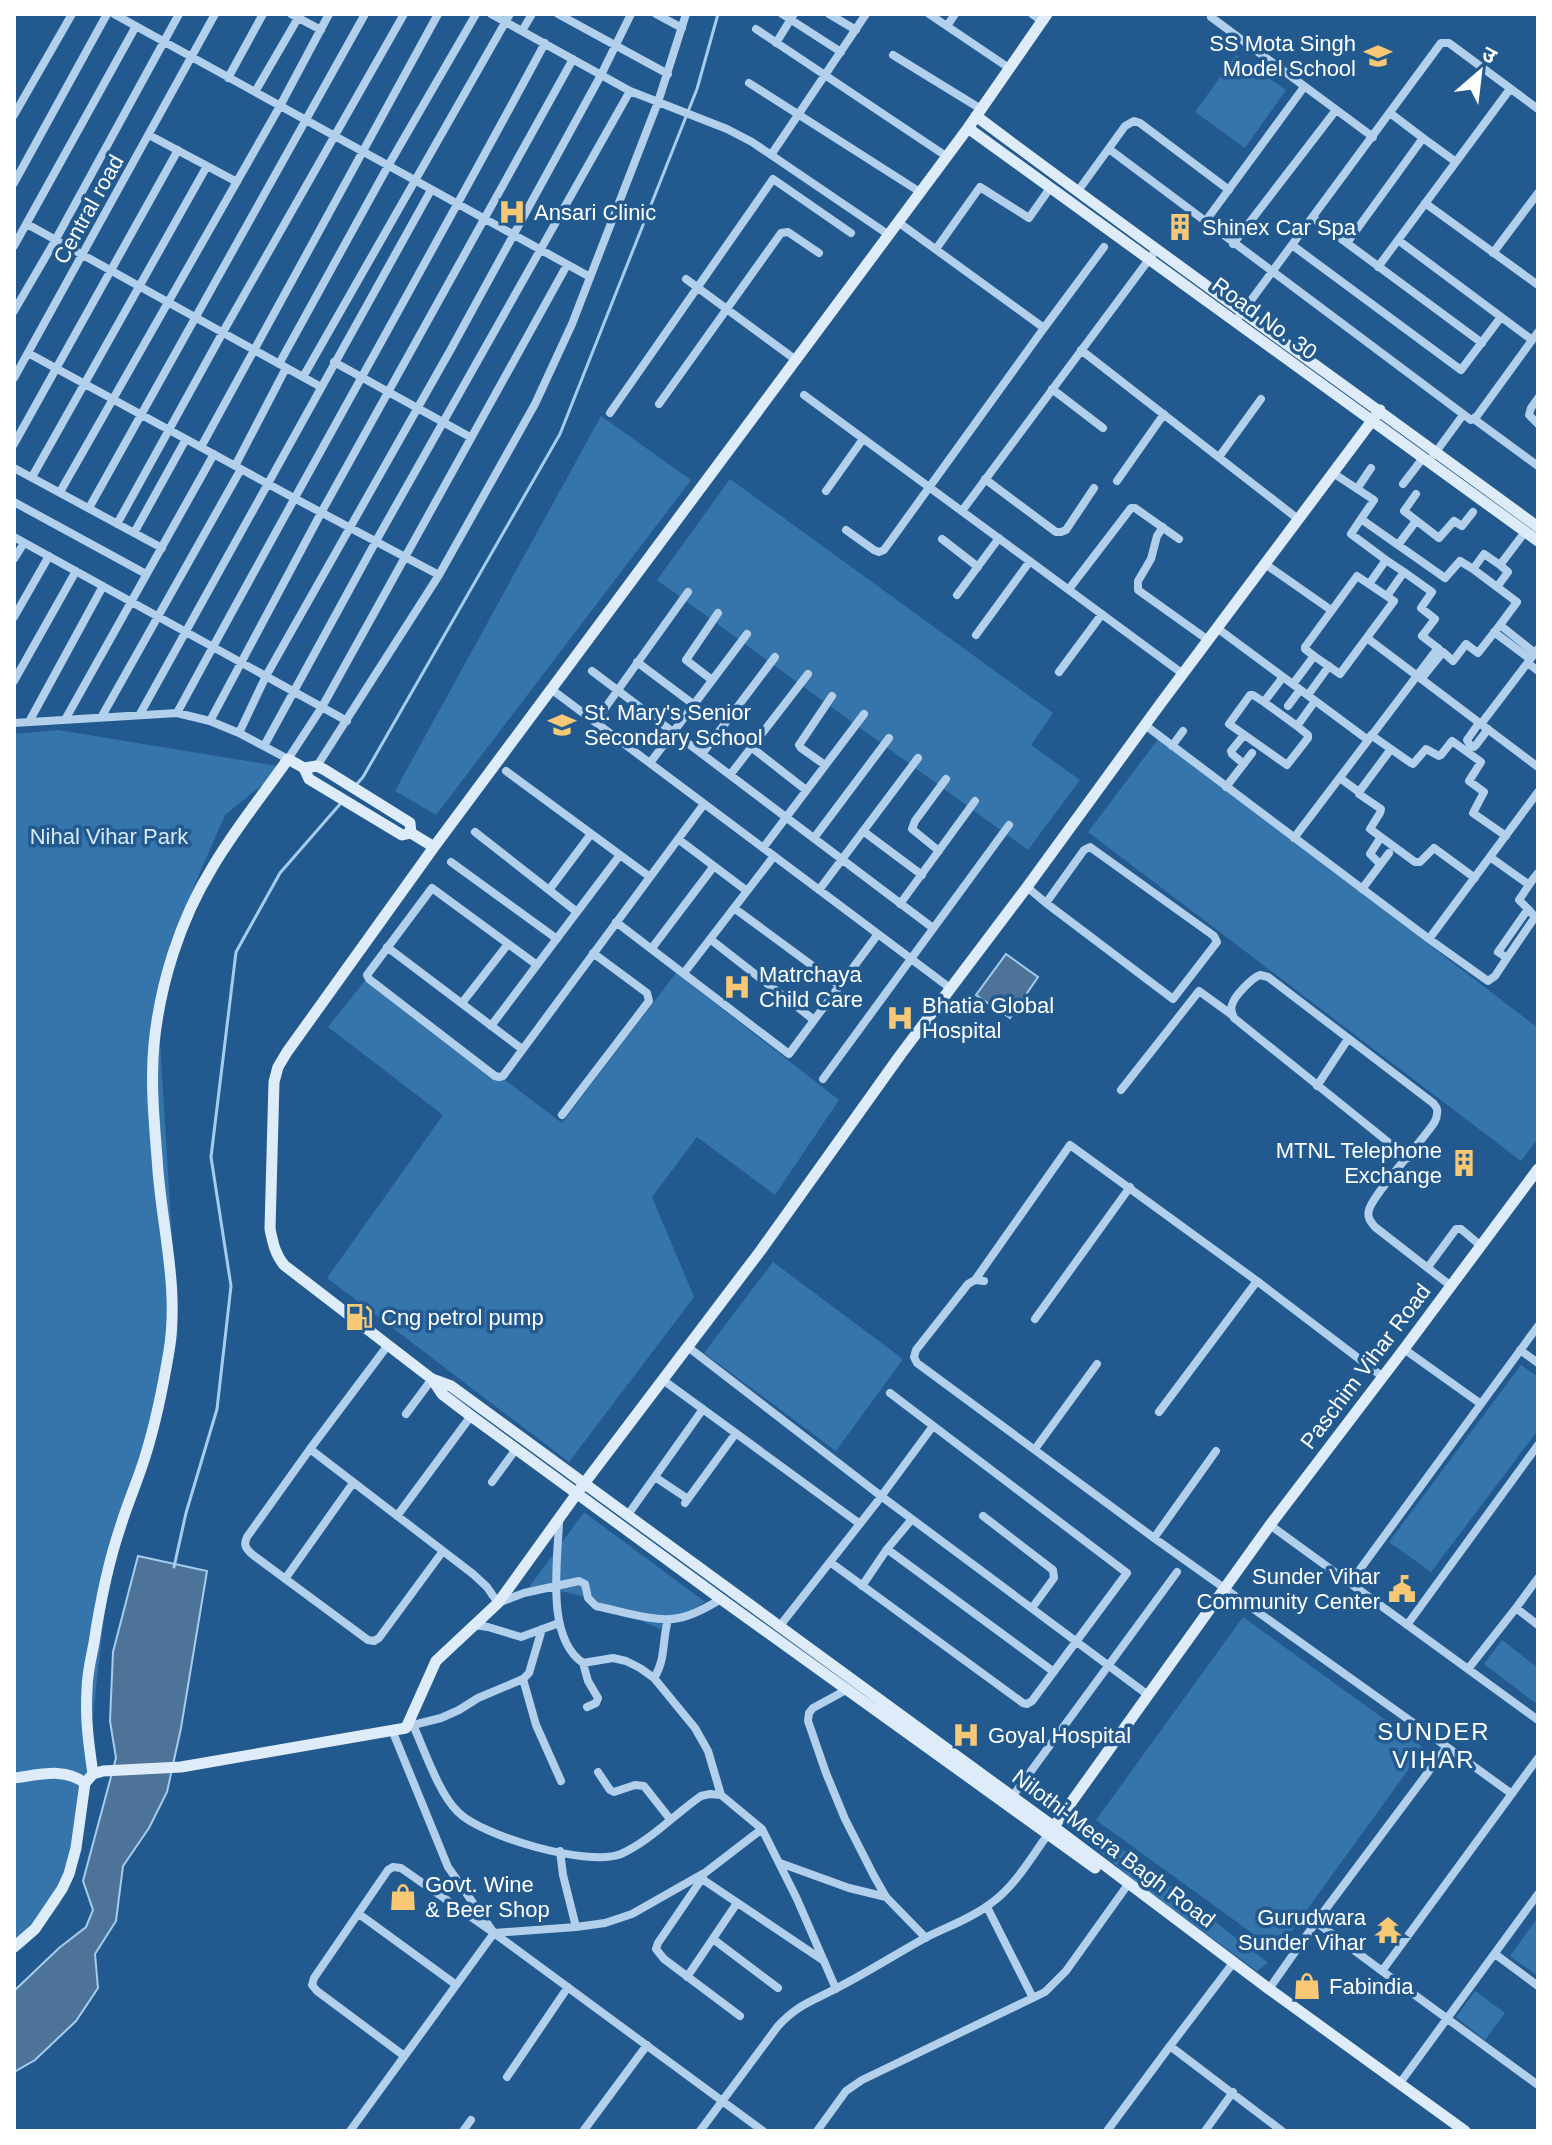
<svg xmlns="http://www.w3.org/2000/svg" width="1552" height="2145" font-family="Arial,'Noto Sans Devanagari',sans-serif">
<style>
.green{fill:#3674ac}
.water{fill:#4d7399;stroke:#a6cced;stroke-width:2}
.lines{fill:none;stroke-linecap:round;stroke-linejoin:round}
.stream{stroke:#a6cced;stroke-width:3}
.street{stroke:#b2d0ec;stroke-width:8}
.secondary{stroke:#deecf9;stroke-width:11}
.labels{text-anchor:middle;stroke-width:7;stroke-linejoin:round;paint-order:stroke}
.poi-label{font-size:22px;fill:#fff;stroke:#225a8f;text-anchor:start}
.street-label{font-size:22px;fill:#fff;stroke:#225a8f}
.park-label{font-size:22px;fill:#d7e9f9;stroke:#225a8f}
.neighbourhood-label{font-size:24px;letter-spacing:2px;fill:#fff;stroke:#225a8f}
</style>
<rect width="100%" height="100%" fill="#225a8f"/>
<path class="green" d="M1236 55 1286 90 1245 148 1195 112Z
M601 416 691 480 436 815 395 791Z
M730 479 1053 713 1031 745 1080 780 1028 850 657 580Z
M58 730 284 767 225 815 194 886 159 1026 178 1335 160 1423 110 1561 85 1789 60 1904 24 1947 14 1955V734Z
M1159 738 1538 1028V1138L1521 1161 1088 832Z
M676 973 839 1100 775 1195 697 1137 652 1197 694 1297 569 1462 327 1278 443 1115 328 1027 368 977 562 1123Z
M773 1262 903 1359 836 1451 704 1353Z
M1521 1365 1538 1377V1430L1431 1572 1389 1542Z
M584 1512 705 1602 660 1629 587 1597 556 1590 522 1597Z
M1243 1617 1424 1748 1277 1951 1096 1820Z
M1502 1640 1538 1668V1699L1535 1703 1484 1664Z
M1080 1816 1268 1963 1257 1971 1137 1883 1071 1827Z
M1538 1917V1976L1510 1956Z
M1475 1991 1505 2013 1485 2040 1456 2017Z"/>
<path class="water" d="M1006 954 1038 977 1010 1018 976 995Z
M138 1556 207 1571 181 1728 167 1792 149 1828 123 1866 116 1921 95 1954 98 1988 76 2021 35 2060 14 2072V1991L59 1948 86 1927 93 1910 83 1881 116 1758 110 1721 113 1652Z"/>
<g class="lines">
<path class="stream" d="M356 785 363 777 560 434 697 89 718 14
M174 1567 186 1513 217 1409 231 1286 211 1157 236 952 280 873 341 803"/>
<path class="street" d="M114 14 590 277
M291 14 321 30
M491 14 630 91 727 129 752 142 889 235
M558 14 668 74
M656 14 682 28
M782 14 841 52
M829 14 856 30
M929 14 1009 68
M1032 14 1042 21
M1211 17 1373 137
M947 26 955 14
M756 29 946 156
M522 31 532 14
M776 43 794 14
M893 55 981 109
M228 78 263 14
M749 83 920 192
M255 92 298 18
M1390 113 1423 138
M14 115 72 14
M149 135 237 182
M1109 149 1471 420 1477 416 1538 332
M771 155 866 14
M14 183 107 14
M1078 191 1125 126 1134 121 1140 123 1229 190
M1425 203 1538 285
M1313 218 1482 343
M898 222 1044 328 1104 247
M1205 222 1304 87
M27 224 321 387
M1398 240 1532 340
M1347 243 1423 138 1456 162
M1233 244 1336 110
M1292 245 1461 370 1501 317
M14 246 136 26
M936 249 980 187 1029 218 1050 188
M1493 253 1538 193
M1378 267 1510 89
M686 279 796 360
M14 311 56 239 179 14
M1235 322 1441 43H1449L1538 109
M1081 350 1298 519
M28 353 294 498 439 575
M334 362 470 437
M279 364 388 166 476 14
M303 377 510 14
M14 378 215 14
M1052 389 1103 428
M804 395 1183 674
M1538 398 1531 408 1529 415 1538 424
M659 404 781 233 788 232 819 253
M610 413 773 179 851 233
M1474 419 1538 466
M14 444 178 150
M201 447 438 14
M1433 456 1463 415
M1219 457 1261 399
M235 466 286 368
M14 468 162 548
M1333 473 1374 500 1361 519 1445 578 1460 561 1473 569 1484 554 1500 565 1525 532
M32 477 207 166
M985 479 1056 532H1061L1066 530 1094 488
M1117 481 1164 414
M1403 484 1423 458
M1357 489 1371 468
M826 491 863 439
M60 492 280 106 329 14
M1416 494 1404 511 1439 538 1454 521 1462 526 1473 512
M14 502 146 574
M89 508 365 14
M962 511 1156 250
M1361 519 1351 534 1386 560
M117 524 223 332 404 14
M1163 527 1157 536 1151 559 1138 581V590L1208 640
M846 530 874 550 879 552 884 550 1044 328
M134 533 186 439
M14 537 347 721
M942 539 978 567
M1398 545 1416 521
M14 559 24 543
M1265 564 1331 610
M1473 569 1497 587 1508 572 1500 565
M1404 572 1432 592 1421 608 1435 619 1422 636 1439 649
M1369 584 1386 560 1404 572 1387 596
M1497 587 1517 602 1500 625
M1069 589 1131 508H1135L1179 539
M957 595 999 538
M14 617 49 556
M1217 628 1368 740
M1494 632 1530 659
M976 635 1030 561
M1367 638 1538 767
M637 662 693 704
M1528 663 1538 671
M592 671 933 928
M1059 672 1102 614
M1283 677 1264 702 1253 695H1250L1229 724 1287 765 1308 738V735L1297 726 1315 701
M1422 678 1443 652 1453 661 1466 644 1478 653 1500 625 1535 653
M712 680 686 660 718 613
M14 681 76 571
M1293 684 1314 656 1340 674 1394 601 1357 576 1305 647V649L1314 656
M551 689 950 988
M1308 695 1329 666
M1264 702 1297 726
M1288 706 1300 690
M177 713C298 489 424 268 545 43
M140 714 431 190
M102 716 241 469
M66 718 214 454
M30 720 103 586
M210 721 321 513 573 59
M595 722 688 592
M14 723 177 713 210 721 239 733 288 759 322 707 567 265
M1479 723 1467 740 1470 745 1474 747 1476 745 1488 729
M1481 724 1538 649
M1145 725 1429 939 1488 981 1495 976 1507 958 1498 952 1528 909 1519 900C1526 890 1530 882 1538 873
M239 733 266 676 451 349 601 75 631 14
M1371 735 1411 763 1413 764 1426 749 1439 756 1441 755 1452 741 1481 762 1469 781 1484 792 1473 813 1506 836
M264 746 376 541 630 91
M1172 746 1183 731
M751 747 806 790
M1391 749 1359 792V794L1381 809 1380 813 1370 829 1415 862H1420L1434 848 1475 878
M702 754 775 657
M650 763 747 634
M1244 764 1232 754 1231 751 1244 735
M825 765 801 748 799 745 832 696
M317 766 439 575 535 404 572 324 658 102 686 14
M506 771 650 877
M730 775 808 674
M1340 778 1359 792
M1226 787 1252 753
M863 831 922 875
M475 832 577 912
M814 838 889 738
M1294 838 1438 648
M678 839 747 891
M763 848 864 714
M939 851 912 829 915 821 946 779
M1490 857 1528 884
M451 862 557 939
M1380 864 1370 854 1381 837
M1027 887 1046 903 1173 999 1217 942 1214 936 1090 847 1084 850 1046 903
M1362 889 1389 853
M549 890 591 834
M819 890 918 758
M900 904 975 801
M734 908 840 986
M616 922 789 1054 878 934
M710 939 814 1020
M1429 939 1538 792
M387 947 522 1049
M652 948 714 866
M1507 958 1535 917 1528 909
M537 965 432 888 367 975 369 979 495 1076 499 1077 503 1076 704 804
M684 973 774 856
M462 1003 508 944
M491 1026 620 855
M823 1079 1009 825
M1317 1086 1348 1039
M1121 1090 1199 991 1232 1015
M562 1115 649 1001 647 993 593 953
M1408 1158 1234 1018C1232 1013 1230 1010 1232 1005 1234 996 1252 978 1260 975L1268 977 1433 1103C1436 1107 1438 1108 1437 1114 1437 1122 1429 1129 1425 1135 1415 1148 1371 1198 1369 1210 1367 1217 1370 1221 1375 1227L1451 1286
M1428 1267 1456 1229H1461L1481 1246
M975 1280 1070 1145 1257 1281 1383 1377
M984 1281 975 1280 968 1284 916 1350 914 1357 917 1363 1154 1538 1447 1747
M1035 1319 1130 1187
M388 1345 310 1449 473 1574 487 1587 498 1603 524 1593 579 1581 585 1584 588 1598 596 1606C620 1611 656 1623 679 1618 694 1615 708 1607 721 1599
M688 1347 881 1496 1148 1695
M1404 1349 1481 1404
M1520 1350 1538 1363
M663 1380 860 1524
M1159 1412 1257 1281
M406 1414 432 1379
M310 1449 247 1537C243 1545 246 1549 253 1555L368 1640 374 1641 379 1638 443 1551
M1035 1449 1097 1364
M655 1477 688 1499
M492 1482 516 1449
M685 1503 736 1433
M397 1516 471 1416
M627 1516 703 1409
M983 1516 1053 1570 1054 1578 1032 1608
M559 1521C558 1561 545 1637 583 1663L613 1658 626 1661 640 1668 654 1678 695 1728 708 1751 721 1795 762 1829 797 1899 836 1989
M1270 1525 1538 1720
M1154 1538 1216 1451
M887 1549 1054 1672
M830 1562 1023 1703 1027 1704 1032 1701 1127 1573 890 1393
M285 1579 353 1483
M1350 1583 1538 1326
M862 1586 887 1549 912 1519
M1516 1608 1538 1578
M474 1625 488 1627 521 1637 559 1623
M1407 1625 1538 1445
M779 1627 877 1502 933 1426
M583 1663 588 1681 598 1698 596 1703 587 1707
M1468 1669 1516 1608 1538 1625
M654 1678C666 1660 662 1640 668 1620
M523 1679 536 1725 561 1781
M848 1689 813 1708 809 1713 808 1721 826 1773 845 1819 874 1876 886 1897 926 1938
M413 1725 441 1718 459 1710 478 1698 523 1679 529 1673 542 1629
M407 1727 413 1725C424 1749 439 1794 458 1812 483 1837 588 1867 621 1854 650 1841 675 1814 701 1796L710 1794 721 1795
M392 1730 448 1867 494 1933 763 2131
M1538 1758 1382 1971 1538 2085
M598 1772 610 1790 614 1792 635 1785 644 1786 670 1819
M1012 1797 1177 1572
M560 1851 563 1875 576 1927
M780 1863 849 1888 886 1897
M703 1877 658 1943 656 1949 664 1959 740 2016
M702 1879 824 1961
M987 1907 1033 1998
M359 1914 455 1984
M1316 1922 1447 1747 1512 1794
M713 1939 778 1988
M1495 1954 1538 1986
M687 1977 737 1903
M1269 1989 1316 1922 1382 1971
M1170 2046 1230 1967
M403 2055 317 1991 312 1985 314 1978 388 1870 393 1867 401 1868 494 1933 576 1927 605 1923 632 1914 706 1872 762 1829
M507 2077 568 1987
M1400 2083 1538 1894
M584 2130 647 2045
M350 2131 494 1933
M463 2131 471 2120
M700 2131 778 2026C798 2004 813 2001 839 1987 868 1972 896 1954 925 1938 946 1927 971 1919 990 1904 1015 1887 1031 1857 1049 1833
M817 2131 846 2091 862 2080 1045 1992 1066 1971 1129 1883
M1107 2131 1170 2046 1282 2131
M1205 2131 1233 2092"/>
<path class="secondary" d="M1047 14 968 128 434 847 287 1052 278 1067 274 1082 270 1229C273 1243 275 1254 284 1265L432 1379 451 1386 1054 1827 1269 1989 1465 2131
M976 116C1162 255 1351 390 1538 527
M968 128 1538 541
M304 768 317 766 325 770 410 823 411 833
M432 1379 442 1394 471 1416 721 1599 1095 1868
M93 1774C89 1746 85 1719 87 1690 87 1674 91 1658 94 1643 100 1603 108 1563 121 1525 128 1502 138 1480 145 1457 156 1422 163 1387 169 1351 179 1290 163 1232 158 1171 155 1129 150 1086 154 1044 160 984 180 920 212 868 234 830 263 795 288 759L304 768 309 779 402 835 411 833 434 847
M14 1778C39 1775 64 1767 85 1783
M1050 1832 1270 1525 1404 1349 1538 1169
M14 1947 35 1929 62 1889 69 1874 76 1848 85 1783 93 1774 103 1771 181 1767 406 1728 436 1661 498 1603 583 1485 761 1250 901 1054 1027 887 1161 703 1380 410"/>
</g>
<defs>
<g id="school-bare" transform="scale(2.16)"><path d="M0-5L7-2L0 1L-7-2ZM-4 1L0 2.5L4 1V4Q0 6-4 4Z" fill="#f8c874" stroke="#225a8f" stroke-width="2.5" paint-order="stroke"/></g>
<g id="hospital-bare" transform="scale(2.16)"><path d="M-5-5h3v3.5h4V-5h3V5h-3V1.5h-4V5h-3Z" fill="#f8c874" stroke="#225a8f" stroke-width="2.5" paint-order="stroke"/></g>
<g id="building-bare" transform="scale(2.16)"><path d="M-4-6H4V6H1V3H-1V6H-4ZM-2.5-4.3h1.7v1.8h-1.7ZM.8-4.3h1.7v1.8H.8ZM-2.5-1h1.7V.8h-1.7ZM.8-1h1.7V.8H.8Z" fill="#f8c874" stroke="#225a8f" stroke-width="2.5" paint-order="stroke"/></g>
<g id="fuel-bare" transform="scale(2.16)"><path d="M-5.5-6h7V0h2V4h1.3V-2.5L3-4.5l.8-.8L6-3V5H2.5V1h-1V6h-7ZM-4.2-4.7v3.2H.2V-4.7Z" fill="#f8c874" stroke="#225a8f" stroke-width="2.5" paint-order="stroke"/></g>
<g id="civic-bare" transform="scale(2.16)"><path d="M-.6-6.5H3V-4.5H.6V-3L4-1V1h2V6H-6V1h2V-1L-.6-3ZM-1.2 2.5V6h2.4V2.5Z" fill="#f8c874" stroke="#225a8f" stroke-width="2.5" paint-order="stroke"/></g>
<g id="shop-bare" transform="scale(2.16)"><path d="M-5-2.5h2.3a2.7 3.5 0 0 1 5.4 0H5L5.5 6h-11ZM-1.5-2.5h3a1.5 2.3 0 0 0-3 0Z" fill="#f8c874" stroke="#225a8f" stroke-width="2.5" paint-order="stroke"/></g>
<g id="temple-bare" transform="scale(2.16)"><path d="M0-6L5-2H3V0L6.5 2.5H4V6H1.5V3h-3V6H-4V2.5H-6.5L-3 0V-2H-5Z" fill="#f8c874" stroke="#225a8f" stroke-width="2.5" paint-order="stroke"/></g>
</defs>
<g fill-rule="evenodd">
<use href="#school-bare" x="1378" y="56"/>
<use href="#hospital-bare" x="512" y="212"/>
<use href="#building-bare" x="1180" y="227"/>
<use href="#school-bare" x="562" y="725"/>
<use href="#hospital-bare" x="737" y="987"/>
<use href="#hospital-bare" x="900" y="1018"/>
<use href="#building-bare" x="1464" y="1163"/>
<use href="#fuel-bare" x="359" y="1317"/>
<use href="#civic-bare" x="1402" y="1589"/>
<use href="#hospital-bare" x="966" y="1735"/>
<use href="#shop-bare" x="403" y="1897"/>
<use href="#temple-bare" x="1388" y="1930"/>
<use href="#shop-bare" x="1307" y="1986"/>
</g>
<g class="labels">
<g class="poi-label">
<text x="1356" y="51" text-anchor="end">SS Mota Singh<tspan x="1356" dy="25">Model School</tspan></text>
<text x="534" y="220">Ansari Clinic</text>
<text x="1202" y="235">Shinex Car Spa</text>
<text x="584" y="720">St. Mary's Senior<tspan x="584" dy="25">Secondary School</tspan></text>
<text x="759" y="982">Matrchaya<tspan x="759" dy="25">Child Care</tspan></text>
<text x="922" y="1013">Bhatia Global<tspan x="922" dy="25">Hospital</tspan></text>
<text x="1442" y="1158" text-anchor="end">MTNL Telephone<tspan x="1442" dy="25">Exchange</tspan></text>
<text x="381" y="1325">Cng petrol pump</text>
<text x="1380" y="1584" text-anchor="end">Sunder Vihar<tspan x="1380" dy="25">Community Center</tspan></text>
<text x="988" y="1743">Goyal Hospital</text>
<text x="425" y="1892">Govt. Wine<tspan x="425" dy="25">&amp; Beer Shop</tspan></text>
<text x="1366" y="1925" text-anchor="end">Gurudwara<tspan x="1366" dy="25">Sunder Vihar</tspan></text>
<text x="1329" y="1994">Fabindia</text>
</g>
<g class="street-label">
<text transform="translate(88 209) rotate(-61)" y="8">Central road</text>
<text transform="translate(1265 318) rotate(36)" y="8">Road No. 30</text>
<text transform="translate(1365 1366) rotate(-53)" y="8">Paschim Vihar Road</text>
<text transform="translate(1114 1848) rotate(37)" y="8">Nilothi-Meera Bagh Road</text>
</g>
<g class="park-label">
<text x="109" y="844">Nihal Vihar Park</text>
</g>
<g class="neighbourhood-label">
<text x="1434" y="1740">SUNDER<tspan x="1434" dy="28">VIHAR</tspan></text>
</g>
</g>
<rect width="1552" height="2145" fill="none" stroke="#ffffff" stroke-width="32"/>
<g transform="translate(1480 72) rotate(28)" stroke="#225a8f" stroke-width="6" paint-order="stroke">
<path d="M0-6L14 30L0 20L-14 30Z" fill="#ffffff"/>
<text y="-12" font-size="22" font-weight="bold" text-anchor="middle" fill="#ffffff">उ</text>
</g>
</svg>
